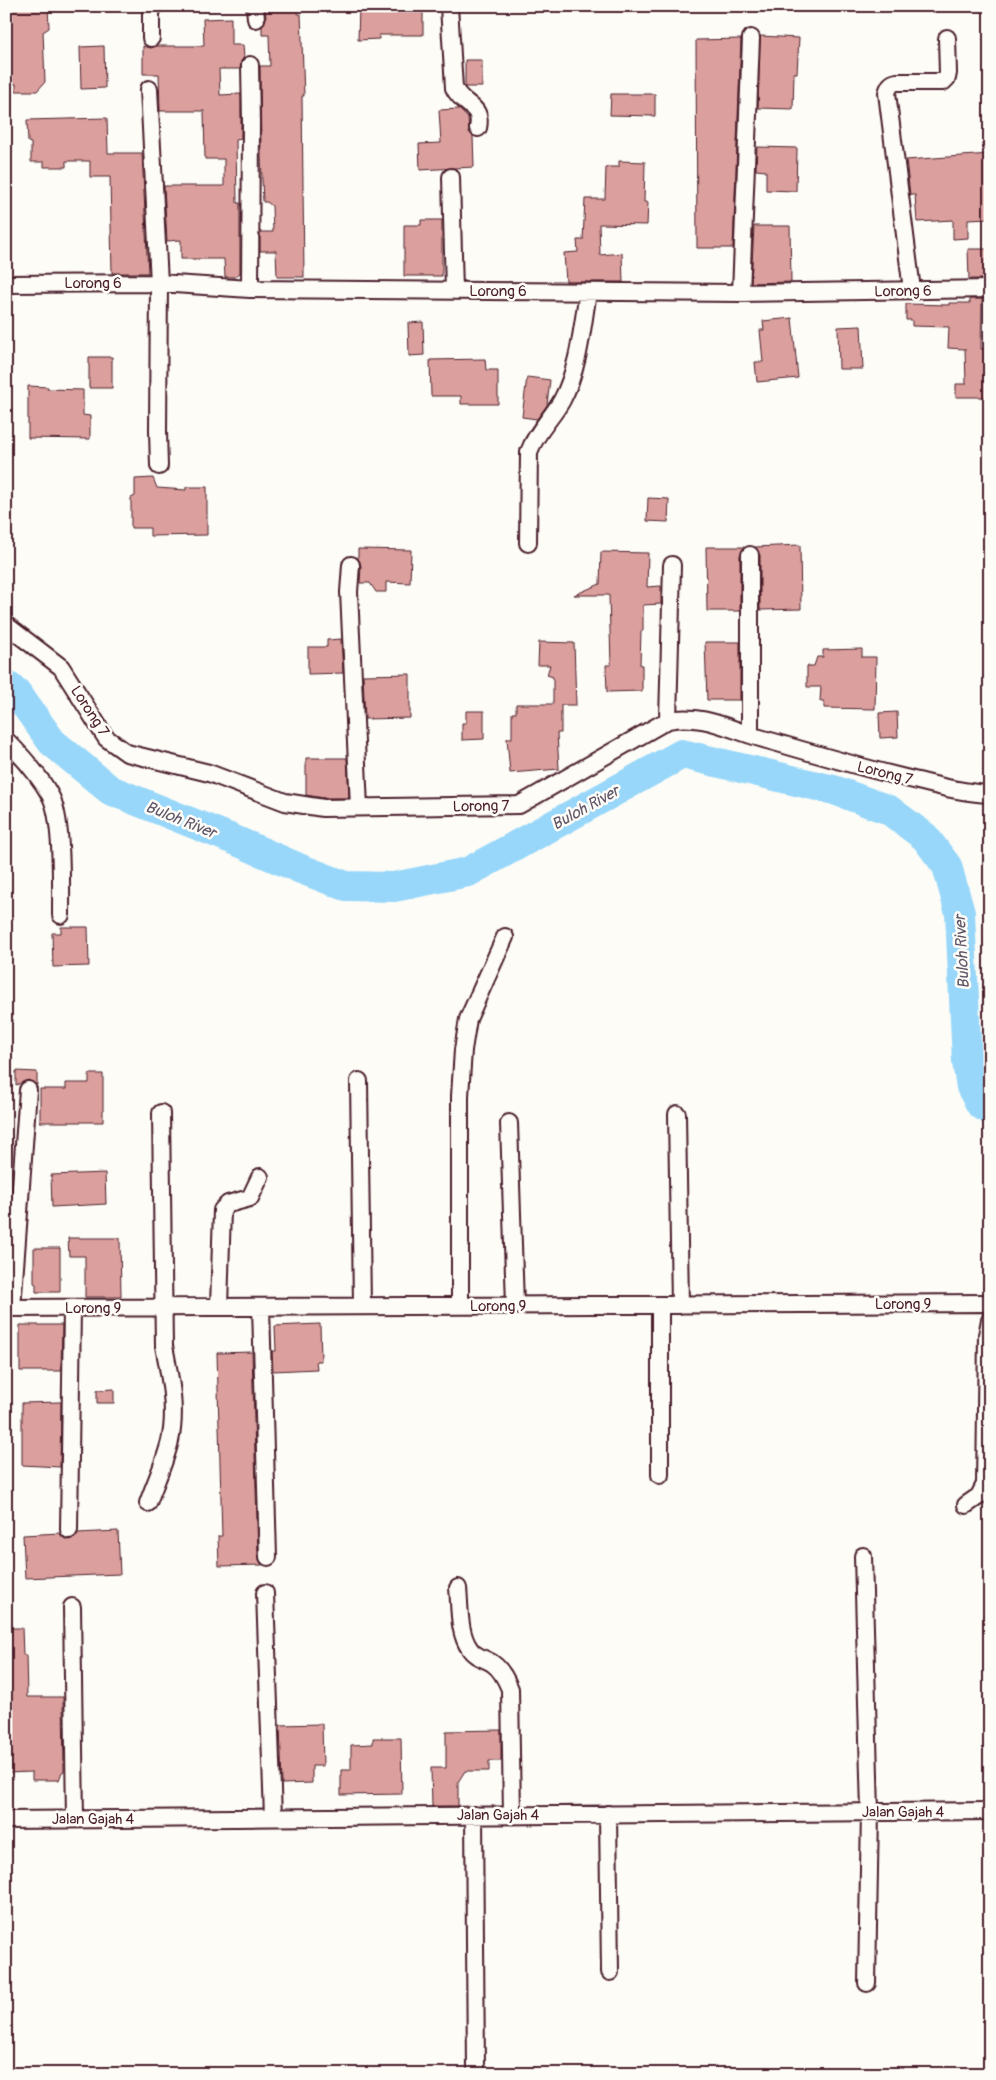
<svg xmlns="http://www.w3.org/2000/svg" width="996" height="2080" font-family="Pangolin,sans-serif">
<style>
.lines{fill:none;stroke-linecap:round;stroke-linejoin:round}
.river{stroke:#98d7f9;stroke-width:30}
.building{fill:#dba09d;stroke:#4a1f2b}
.minor-casing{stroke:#4a1f2b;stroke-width:20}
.minor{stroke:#fdfcf7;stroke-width:16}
.labels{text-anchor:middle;stroke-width:5;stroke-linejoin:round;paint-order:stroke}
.street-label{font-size:15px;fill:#4a1f2b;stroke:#fdfcf7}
.water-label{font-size:16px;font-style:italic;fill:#615669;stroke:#fdfcf7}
</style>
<rect width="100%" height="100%" fill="#fdfcf7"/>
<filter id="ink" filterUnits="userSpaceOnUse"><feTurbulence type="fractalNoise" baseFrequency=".02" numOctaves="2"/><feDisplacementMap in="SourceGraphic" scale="10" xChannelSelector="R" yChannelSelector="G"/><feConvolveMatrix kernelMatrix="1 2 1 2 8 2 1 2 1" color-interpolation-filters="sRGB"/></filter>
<g filter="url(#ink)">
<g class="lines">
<path class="river" d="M6 685 16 692 52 742 110 790 232 839 301 869 346 886 394 887 468 872 682 754 834 790 889 810 925 837 947 866 960 913 967 1062 971 1087 981 1105 990 1110"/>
</g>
<path class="building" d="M6 6H48L49 28 43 32 45 82 37 91H16V84H10Z
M265 6H298V14H301L304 96H302L304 277H277L276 251H260V232H273L272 206 267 202H263L261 156 260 66H270L269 35H262V27L266 19Z
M379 6H423V35H379V39L358 40 359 7Z
M231 18V45H243L244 58 241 61 240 69H219L220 95 241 94V139L236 140 237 203H240V273L235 277H225L224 259H181V240L167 241 164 186H224V159H205L204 111H160L159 74H143V46L151 48 157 46H204L203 19Z
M760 36 799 38 797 73H794L793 109 758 108Z
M741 39 733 248H697L696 40Z
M104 46 105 88 81 89 80 47Z
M465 60H482V87H465Z
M611 94H655V116L610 115Z
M459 109 468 118 469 132 473 136 474 167 420 170 419 144 441 143 439 110Z
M107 118 108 153H142L148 273H112L110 177H90V161H66V167H44V162H31V143L28 142 27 120Z
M757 147 797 148 796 191 766 190V171L756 170Z
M990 154V218L968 219V238L953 239V220L917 222 915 195H910L906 160Z
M619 161 645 162 644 202H648L647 225 599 224 600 255 622 253 623 282H566L564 253 578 252 577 240H583L585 199H605L606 167H619Z
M421 220H442V276H404V225H421Z
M754 226H790L791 282 751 283Z
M968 249H990V279H969Z
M970 299H982L981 349 990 348V379H987L988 397H956V384H966L965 349 948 348 949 327 912 326V320H906V304L949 305V303H970Z
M792 318 798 378 757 382 755 362H763L760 330H764L763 321Z
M423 322 424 355 409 356 408 323Z
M861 326 863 369H839L838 327Z
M89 357H112V388H89Z
M485 359 486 370H498V404H461V396H431L430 360Z
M527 377 550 380 547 405 537 419 522 417Z
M28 386 48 387V389L83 390V415L90 416V439L28 438Z
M153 478 157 488 186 490V487H207V535L150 536V528H131V498L135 496V479Z
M648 498 669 499 668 522 647 521Z
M800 545 801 609 760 610V555L755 547Z
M706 547H744L740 555V611H707Z
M358 549 411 550 410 583 386 582V592H376L370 583H360L361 566 358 558Z
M601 552 648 553 647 587 661 586V604L643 605V631H641L640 665H642V691L607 692 606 665H611L609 595H574L600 584Z
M341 639 343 673 308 674V647H327V640Z
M539 642 574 643 576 705H561V733H557L559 769 510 773 507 738H512V713H516V704H553V677L547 675 550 665H538Z
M705 642H740V700H707Z
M862 649V657H876L875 709 824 708V701H820L821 687H807V666H814L817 657H823V650Z
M410 674V718L365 719 363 675Z
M466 711H484V739L462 740V723H466Z
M897 712 898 737 880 738 879 713Z
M306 758H347L349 798H324L306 795Z
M61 927H88L89 966 53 967 52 933H61Z
M16 1071 37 1072V1085L28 1080 16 1085Z
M89 1074H103V1122H40V1089H66V1083H89Z
M105 1173 106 1204 52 1207 51 1175Z
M68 1238H120L121 1297H85V1256H69Z
M34 1248H60V1292H36V1284L34 1283Z
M320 1324 321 1361H316L317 1369 273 1371 272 1351H276L275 1326Z
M20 1325H62L61 1371H20Z
M252 1352 258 1557 262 1565 219 1566 218 1536H222L217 1353Z
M114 1389V1403H97V1390Z
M61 1402 60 1467 22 1465V1403Z
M118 1531 120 1574 25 1578 23 1535 60 1533 64 1538 69 1540 74 1538 78 1533Z
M6 1628H22L23 1655H26L27 1697H63L64 1771 62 1772 59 1780H32V1772L6 1773Z
M322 1724 323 1766H312V1783L282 1784 280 1725Z
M501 1730V1761H489V1771H465L458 1782V1806H432L431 1768H446V1731Z
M373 1738H401L402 1794 341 1795V1770H351V1745L373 1744Z"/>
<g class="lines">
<g class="minor-casing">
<path id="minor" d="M151 6V38
M255 6 256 19
M449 6 454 88C463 107 483 104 478 128
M250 65 251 122 250 289
M149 89 159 283 158 431 159 466
M451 177 454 291
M6 284 159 283 250 289 741 293 990 289
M912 290 887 93C889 86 891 83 897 82H943L947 78 948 73 947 38
M741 293 751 38
M528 543 529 452C536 432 552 418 562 400 579 368 582 328 588 292
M750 555V735
M351 565 349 592 359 807
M6 625 61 667 106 738 127 753 209 773 285 802 323 808 519 805 668 720C704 714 726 728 760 738 813 753 865 769 918 781 942 787 965 793 990 794
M668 720 672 565
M6 740C22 756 39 775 50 795 63 817 61 887 61 915
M359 1081 362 1306
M677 1114 680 1305
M509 1123 515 1305
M660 1305V1475
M460 1306V1096L463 1050 468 1019 505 937
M219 1307 222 1210 228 1204 250 1198 260 1177
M261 1307 268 1557
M6 1308 990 1303
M12 1308 28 1090
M148 1503C155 1483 165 1462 170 1441 177 1410 170 1377 164 1346L161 1113
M966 1505 979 1496 985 1484 987 1335 990 1320
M69 1530 72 1308
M863 1556 870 1812 867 1983
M458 1588C460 1606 458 1633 470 1649 475 1657 484 1658 492 1663 501 1669 506 1679 510 1689L512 1815
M265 1593 273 1817
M72 1607 75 1819
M608 1814 610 1972
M474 1815 476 2069
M6 1820 990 1811"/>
</g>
<use href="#minor" class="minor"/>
</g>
</g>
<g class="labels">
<g class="street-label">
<text x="93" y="288">Lorong 6</text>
<text x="498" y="296">Lorong 6</text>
<text transform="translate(903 291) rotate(-1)" y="5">Lorong 6</text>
<text transform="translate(90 711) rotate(57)" y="5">Lorong 7</text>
<text transform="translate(885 773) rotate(14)" y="5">Lorong 7</text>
<text transform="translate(481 806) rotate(-1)" y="5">Lorong 7</text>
<text x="903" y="1309">Lorong 9</text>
<text x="498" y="1311">Lorong 9</text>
<text x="93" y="1313">Lorong 9</text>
<text x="903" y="1817">Jalan Gajah 4</text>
<text x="498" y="1820">Jalan Gajah 4</text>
<text x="93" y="1824">Jalan Gajah 4</text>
</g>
<g class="water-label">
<text transform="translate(585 807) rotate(-29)" y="6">Buloh River</text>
<text transform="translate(181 819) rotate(22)" y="6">Buloh River</text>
<text transform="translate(961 952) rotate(-93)" y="6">Buloh River</text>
</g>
</g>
<rect width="996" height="2080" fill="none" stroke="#fdfcf7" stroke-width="25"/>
<rect x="12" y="12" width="971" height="2055" fill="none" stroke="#4a1f2b" stroke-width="2" filter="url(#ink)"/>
</svg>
